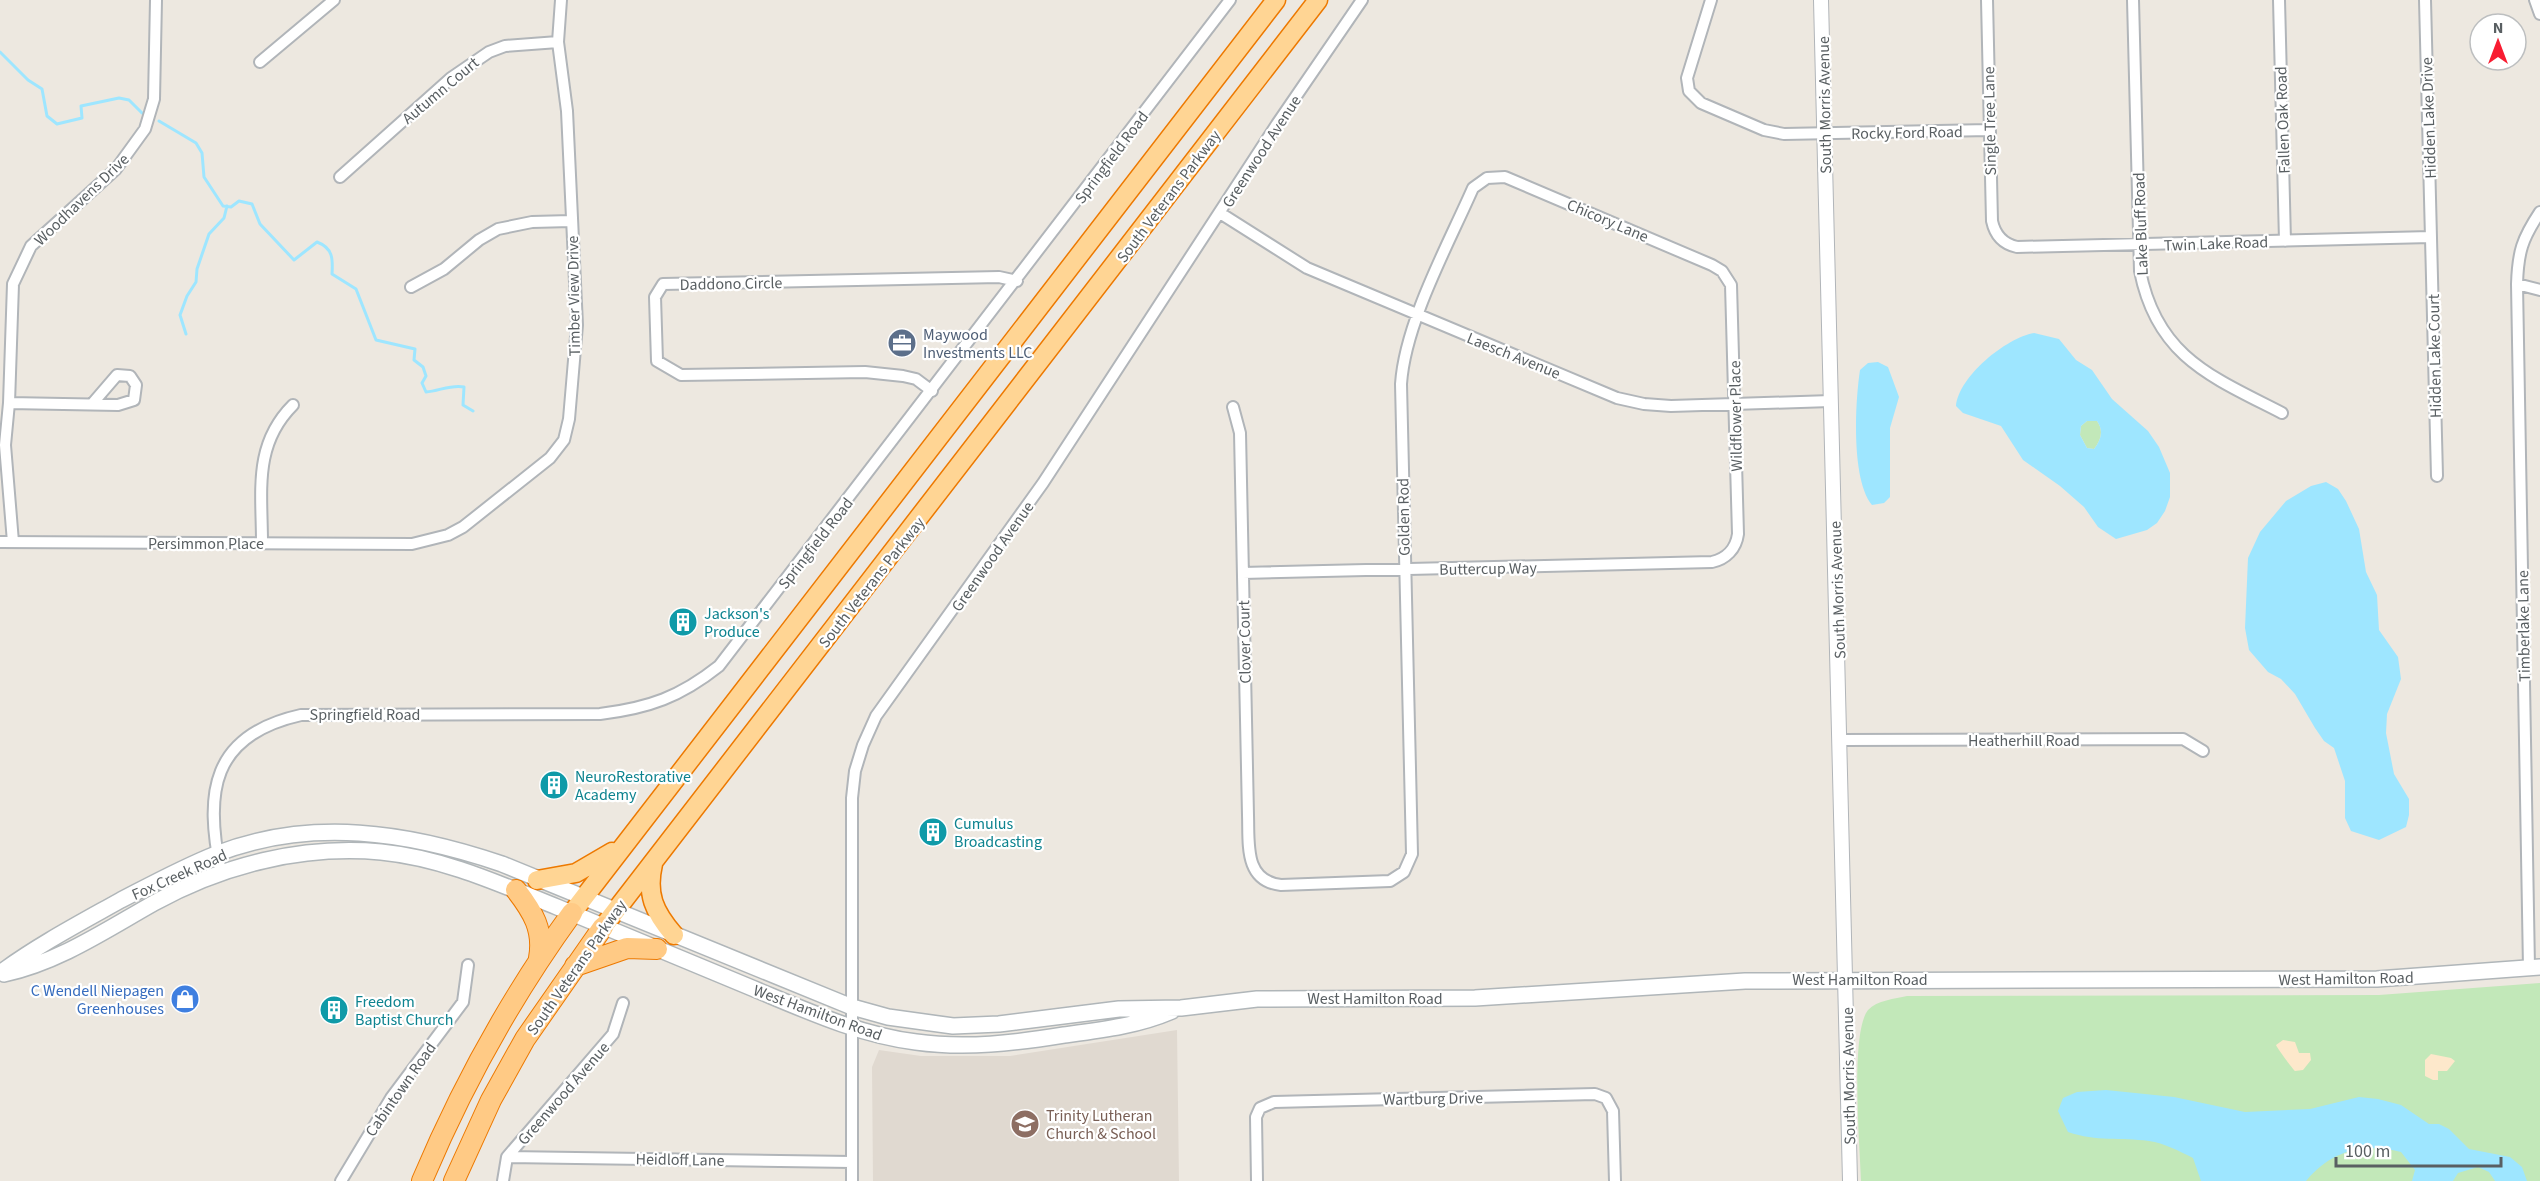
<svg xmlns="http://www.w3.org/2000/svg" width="2540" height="1181" font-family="'Source Sans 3',sans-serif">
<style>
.education{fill:#e0d9d0}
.green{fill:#c2e8b9}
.sand{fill:#fde8cb}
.water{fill:#9ee6ff;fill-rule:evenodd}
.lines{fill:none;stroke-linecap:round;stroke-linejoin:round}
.stream{stroke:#9ee6ff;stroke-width:3}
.minor-casing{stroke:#b1b5b9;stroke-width:14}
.tertiary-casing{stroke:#b1b5b9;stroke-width:16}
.secondary-casing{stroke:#b0b6b9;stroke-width:18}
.trunk-casing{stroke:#ed7900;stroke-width:21}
.motorway-casing{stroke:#ed7900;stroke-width:22}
.minor{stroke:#fff;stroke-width:10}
.tertiary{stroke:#fff;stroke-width:14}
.secondary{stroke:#fff;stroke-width:15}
.trunk{stroke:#ffd594;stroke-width:18}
.motorway{stroke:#ffca85;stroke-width:20}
.labels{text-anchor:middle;stroke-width:4.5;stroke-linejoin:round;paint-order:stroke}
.street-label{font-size:16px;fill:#595f62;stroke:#fff}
.service-label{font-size:16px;fill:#4e5e75;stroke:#fff;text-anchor:start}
.culture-label{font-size:16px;fill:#0d838f;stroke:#fff;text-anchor:start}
.shop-label{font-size:16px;fill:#366cbe;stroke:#fff;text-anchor:end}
.education-label{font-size:16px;fill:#785e54;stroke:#fff;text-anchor:start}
</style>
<rect width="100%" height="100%" fill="#ede8e0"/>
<path class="education" d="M1177 1030 1179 1181H873L872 1067 879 1050 921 1056H1010Z"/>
<path class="green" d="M2087 421H2097C2104 431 2101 440 2094 449L2087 448 2080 435 2081 426Z
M2540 983V1181H1861C1860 1147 1850 1033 1868 1010 1877 1000 1895 999 1907 996L2379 995Z"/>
<path class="sand" d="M2283 1040 2295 1042 2299 1053H2310L2311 1060 2303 1070 2295 1071C2292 1068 2277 1048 2276 1045Z
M2431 1054 2451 1058 2455 1061 2447 1071H2438V1080H2433L2425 1076V1060Z"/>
<path class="water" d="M2034 333 2059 339 2076 360 2092 370 2112 399 2148 431 2159 447 2170 473V497L2165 511 2157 523 2147 530 2116 539 2098 527 2084 507 2060 486 2023 460 2001 426 1963 413 1956 406C1959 376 2006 338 2034 333ZM2087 421H2097C2104 431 2101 440 2094 449L2087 448 2080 435 2081 426Z
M1878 362 1888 367 1899 397 1890 428V497L1884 503 1872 505C1851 479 1855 403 1860 370L1868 363Z
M2326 482 2338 489 2346 501 2359 529 2366 572 2377 595 2379 630 2398 657 2401 679 2387 714 2386 733 2394 774 2409 799V815L2406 827 2379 840 2351 831 2345 818V781L2334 748 2324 741 2315 728 2295 694 2281 679 2268 672 2249 650 2245 628 2248 558 2260 532 2286 501 2311 486Z
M2106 1090 2174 1097 2245 1112 2310 1109 2359 1097 2378 1099 2401 1105 2429 1124H2439L2449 1129 2469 1149 2510 1157 2522 1167 2527 1181H2495L2489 1172 2478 1167 2458 1173 2453 1181H2412L2415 1170 2401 1152C2363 1143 2332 1150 2306 1181H2201L2193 1158C2179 1151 2164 1143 2149 1141 2120 1137 2097 1142 2068 1132L2058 1111 2063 1098 2077 1092Z"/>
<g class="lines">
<path class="stream" d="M0 52 28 80 42 89 47 116 57 124 82 118 81 106 119 98 129 100 142 113
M159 121 196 143 202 153 204 177 223 206 231 207 239 201 252 204 260 224 294 260 317 242C333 248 333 259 332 274L356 289 376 340 415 349 414 360 423 367 426 376 422 383 426 392C439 391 452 384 464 387L463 405 473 411
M186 334 180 315 187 296 196 282 197 269 209 234 224 218 227 206"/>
<g class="minor-casing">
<path id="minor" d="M1711 0 1687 78 1689 91 1701 103 1764 130 1784 134 1989 130
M1987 0 1992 221C1995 235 2003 244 2017 247L2431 237
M2133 0 2140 271C2157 357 2212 377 2282 413
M2279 0 2285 241
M2425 0 2437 476
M2535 0 2540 14
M260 62 334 0
M340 177 451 78 489 52 505 46 558 42
M1220 213 1307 268 1617 398 1644 404 1671 406 1831 401
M2517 284 2540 290
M411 287 444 269 479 240 498 229 532 222 571 221
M932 391 916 379 903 376 865 372 681 375 657 361 655 297 663 284 999 277 1017 281
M9 403 118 405 134 400 136 385 130 376 117 375 92 404
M1233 407 1240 433 1248 815C1249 844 1244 881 1281 885L1390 881 1404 872 1412 854 1401 384C1405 323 1448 245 1473 188L1487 178 1505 177 1712 265 1722 271 1731 285 1738 534C1736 549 1726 559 1712 562L1243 573
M0 542 412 544 448 535 463 527 550 458 564 440 569 419 577 325 567 111 558 42 561 0
M13 542 5 445 9 403 13 284 31 246 116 169 145 129 154 99 156 0
M262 543C262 491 253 445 293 405
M1841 740 2183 739 2203 751
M221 872C204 793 211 735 301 715L600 714C649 708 680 697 719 666L1230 0
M2529 968 2517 284C2518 252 2522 239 2540 212
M507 1157 852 1162
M341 1181 391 1098 463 1002 468 965
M503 1181 507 1157 613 1034 623 1003
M852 1181V798L855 771 863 745 876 716 1043 483 1277 124 1362 0
M1257 1181 1256 1117 1260 1108 1274 1102 1595 1094 1606 1098 1613 1111 1615 1181"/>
</g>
<g class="tertiary-casing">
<path id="tertiary" d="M1821 0 1850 1181"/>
</g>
<g class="secondary-casing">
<path id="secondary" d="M0 973C38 945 80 923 121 900 152 884 183 867 216 854 311 817 408 832 502 864L852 1007 888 1017 953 1026 999 1024 1119 1009 1181 1008 1257 999 1475 998 1745 981 2377 979 2540 967
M4 974C59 962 106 930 154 903 223 865 302 845 381 852 443 858 500 884 557 907 622 934 687 961 752 988 805 1010 859 1035 916 1042 966 1049 1015 1043 1064 1035 1102 1030 1137 1026 1172 1011"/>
</g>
<g class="trunk-casing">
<path id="trunk" d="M653 864C646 894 654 912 674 935
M537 880 576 873 612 852
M572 913 1276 0
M603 927 1318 0"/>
</g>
<g class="motorway-casing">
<path id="motorway" d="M516 890C533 912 544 930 539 958
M575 966 627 948 657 949
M422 1181C462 1086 511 997 572 913
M454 1181 491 1100 525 1039 603 927"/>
</g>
<use href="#minor" class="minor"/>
<use href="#tertiary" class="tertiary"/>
<use href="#secondary" class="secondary"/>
<use href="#trunk" class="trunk"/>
<use href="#motorway" class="motorway"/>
</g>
<defs>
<g id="office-disc" transform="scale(1.5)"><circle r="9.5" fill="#5c6f8a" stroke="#fff"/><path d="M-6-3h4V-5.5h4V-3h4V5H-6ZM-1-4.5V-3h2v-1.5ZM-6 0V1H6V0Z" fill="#fff"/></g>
<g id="building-disc" transform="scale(1.5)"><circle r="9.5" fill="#0f9aa8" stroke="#fff"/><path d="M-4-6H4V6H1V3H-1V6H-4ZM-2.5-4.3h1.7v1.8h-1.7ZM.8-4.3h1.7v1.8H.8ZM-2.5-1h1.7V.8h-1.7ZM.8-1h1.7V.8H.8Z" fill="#fff"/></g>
<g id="shop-disc" transform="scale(1.5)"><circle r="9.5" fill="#3f7fe0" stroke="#fff"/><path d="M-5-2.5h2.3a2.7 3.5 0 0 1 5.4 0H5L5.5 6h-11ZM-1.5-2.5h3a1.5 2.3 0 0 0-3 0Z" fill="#fff"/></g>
<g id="school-disc" transform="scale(1.5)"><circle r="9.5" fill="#8d6e63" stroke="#fff"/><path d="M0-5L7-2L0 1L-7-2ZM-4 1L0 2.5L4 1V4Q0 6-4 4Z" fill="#fff"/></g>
</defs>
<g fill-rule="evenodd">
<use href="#office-disc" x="902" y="343"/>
<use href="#building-disc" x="683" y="622"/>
<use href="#building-disc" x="554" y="785"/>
<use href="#building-disc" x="933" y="832"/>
<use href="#shop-disc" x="185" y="999"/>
<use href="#building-disc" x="334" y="1010"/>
<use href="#school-disc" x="1025" y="1124"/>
</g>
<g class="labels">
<g class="street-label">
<text transform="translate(440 90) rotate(-40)" y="6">Autumn Court</text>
<text transform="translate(1824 105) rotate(-91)" y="6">South Morris Avenue</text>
<text transform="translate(2428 118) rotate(-92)" y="6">Hidden Lake Drive</text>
<text transform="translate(2282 120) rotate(-92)" y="6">Fallen Oak Road</text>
<text transform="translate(1989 121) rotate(-91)" y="6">Single Tree Lane</text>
<text transform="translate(1907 132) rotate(-1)" y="6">Rocky Ford Road</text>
<text transform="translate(1261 151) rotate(-57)" y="6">Greenwood Avenue</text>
<text transform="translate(1111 157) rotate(-53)" y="6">Springfield Road</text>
<text transform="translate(1168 196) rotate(-53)" y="6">South Veterans Parkway</text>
<text transform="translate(81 199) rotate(-44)" y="6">Woodhavens Drive</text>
<text transform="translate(1608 220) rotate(23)" y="6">Chicory Lane</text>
<text transform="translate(2140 224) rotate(-92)" y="6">Lake Bluff Road</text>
<text transform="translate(2216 243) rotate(-2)" y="6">Twin Lake Road</text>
<text transform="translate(731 283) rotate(-1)" y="6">Daddono Circle</text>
<text transform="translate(573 296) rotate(-91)" y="6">Timber View Drive</text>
<text transform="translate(1514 355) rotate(22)" y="6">Laesch Avenue</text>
<text transform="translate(2434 356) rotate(-91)" y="6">Hidden Lake Court</text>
<text transform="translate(1735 416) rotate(-91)" y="6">Wildflower Place</text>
<text transform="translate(1403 517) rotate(-91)" y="6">Golden Rod</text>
<text x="206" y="549">Persimmon Place</text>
<text transform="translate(815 543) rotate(-52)" y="6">Springfield Road</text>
<text transform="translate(992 556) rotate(-55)" y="6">Greenwood Avenue</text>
<text transform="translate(1488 568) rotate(-1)" y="6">Buttercup Way</text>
<text transform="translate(871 582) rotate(-52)" y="6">South Veterans Parkway</text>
<text transform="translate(1837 590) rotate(-92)" y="6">South Morris Avenue</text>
<text transform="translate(2523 626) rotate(-91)" y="6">Timberlake Lane</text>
<text transform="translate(1244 642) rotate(-91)" y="6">Clover Court</text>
<text x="365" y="720">Springfield Road</text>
<text x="2024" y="746">Heatherhill Road</text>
<text transform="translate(179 874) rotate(-24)" y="6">Fox Creek Road</text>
<text transform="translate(576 967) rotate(-55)" y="6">South Veterans Parkway</text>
<text transform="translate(2346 978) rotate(-1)" y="6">West Hamilton Road</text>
<text x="1860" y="985">West Hamilton Road</text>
<text x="1375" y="1004">West Hamilton Road</text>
<text transform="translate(818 1012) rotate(20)" y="6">West Hamilton Road</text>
<text transform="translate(1848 1076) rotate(-91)" y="6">South Morris Avenue</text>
<text transform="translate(400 1089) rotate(-55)" y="6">Cabintown Road</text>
<text transform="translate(563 1093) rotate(-49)" y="6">Greenwood Avenue</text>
<text transform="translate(1433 1098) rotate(-1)" y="6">Wartburg Drive</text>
<text transform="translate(680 1159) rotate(1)" y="6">Heidloff Lane</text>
</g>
<g class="service-label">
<text x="923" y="340">Maywood<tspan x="923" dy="18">Investments LLC</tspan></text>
</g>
<g class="culture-label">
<text x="704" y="619">Jackson's<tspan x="704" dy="18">Produce</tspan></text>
<text x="575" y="782">NeuroRestorative<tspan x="575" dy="18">Academy</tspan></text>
<text x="954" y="829">Cumulus<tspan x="954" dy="18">Broadcasting</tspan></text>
<text x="355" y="1007">Freedom<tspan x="355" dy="18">Baptist Church</tspan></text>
</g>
<g class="shop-label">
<text x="164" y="996">C Wendell Niepagen<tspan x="164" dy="18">Greenhouses</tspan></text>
</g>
<g class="education-label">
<text x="1046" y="1121">Trinity Lutheran<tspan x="1046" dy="18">Church &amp; School</tspan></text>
</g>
</g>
<g transform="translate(2498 42)"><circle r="28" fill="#ffffff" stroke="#bdbfc0" stroke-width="1.5"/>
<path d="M0-4.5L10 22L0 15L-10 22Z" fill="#f81c31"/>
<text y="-9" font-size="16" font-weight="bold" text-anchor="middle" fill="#595f62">N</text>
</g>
<path d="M2336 1157v9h165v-9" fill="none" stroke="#595f62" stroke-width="3"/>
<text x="2345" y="1157" font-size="18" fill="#595f62" stroke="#ffffff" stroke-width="4.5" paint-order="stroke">100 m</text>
</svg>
